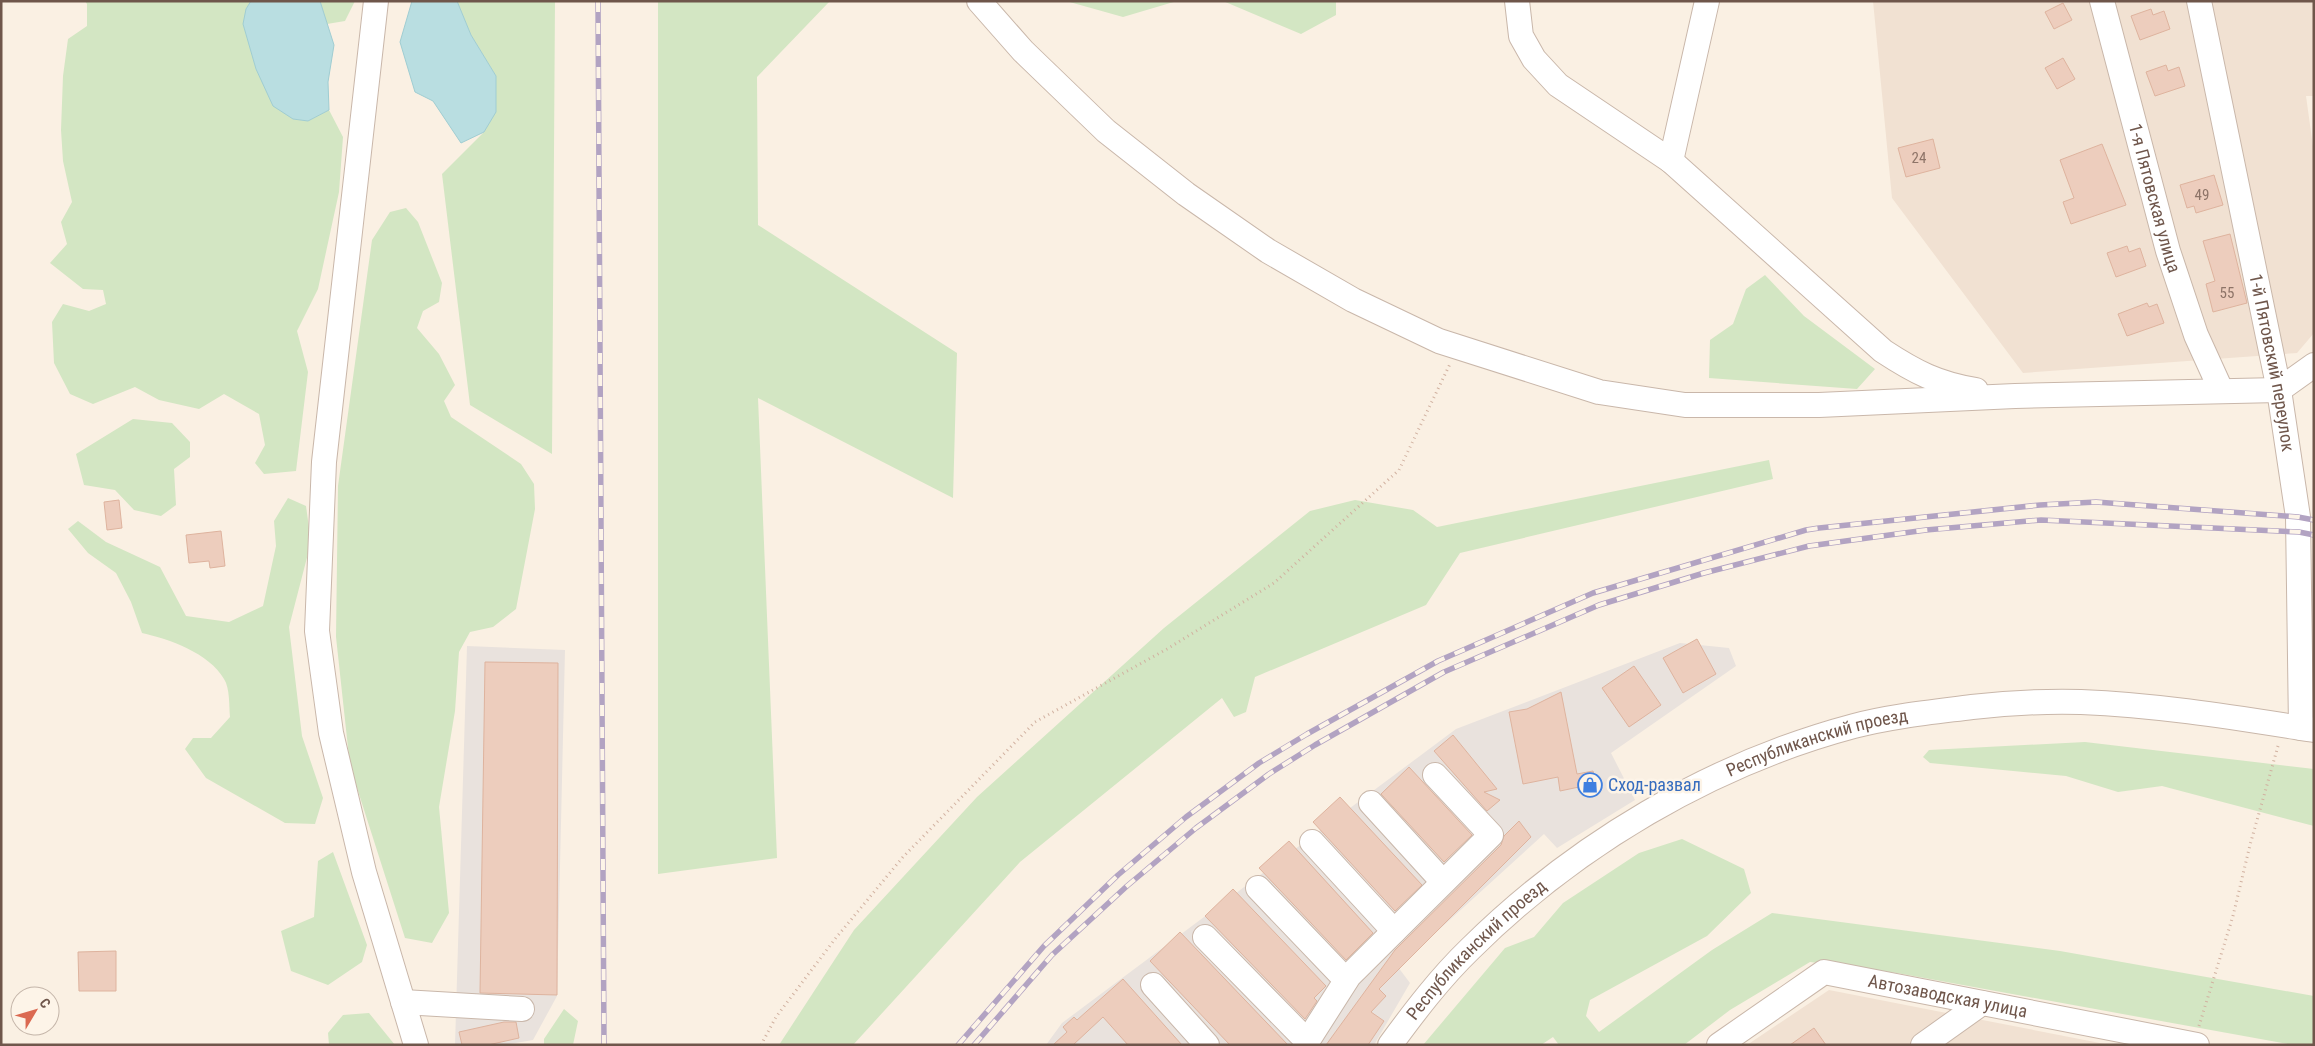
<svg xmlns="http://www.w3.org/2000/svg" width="2315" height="1046" font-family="'Roboto Condensed',sans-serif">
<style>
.residential{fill:#f1e1d2}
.industrial{fill:#e9e2dd}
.green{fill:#d3e6c3}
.water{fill:#b9dee1;stroke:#a0cdd2}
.building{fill:#edcdbd;stroke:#deb39e}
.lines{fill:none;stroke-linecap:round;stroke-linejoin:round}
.minor-casing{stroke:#c9b7aa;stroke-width:26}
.path{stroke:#d1b1a0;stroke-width:3;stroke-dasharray:1 4;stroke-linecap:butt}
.minor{stroke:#fff;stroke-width:24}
.rail-casing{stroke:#b2a3c2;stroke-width:5.5}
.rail{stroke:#fdf4e8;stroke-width:4;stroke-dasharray:11;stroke-linecap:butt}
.labels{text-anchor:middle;stroke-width:5;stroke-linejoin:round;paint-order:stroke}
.number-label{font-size:15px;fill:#8e7468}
.street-label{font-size:18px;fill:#6f564b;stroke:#fdf4e8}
.shop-label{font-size:18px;fill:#366cbe;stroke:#fdf4e8;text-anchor:start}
</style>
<rect width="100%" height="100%" fill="#faf0e3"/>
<path class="residential" d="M1873 1H2314V96H2306L2314 154V333L2297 353 2023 373 1892 198Z
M1829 990 2110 1045H1747Z"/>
<path class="industrial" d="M1680 643 1729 648 1736 666 1611 753 1635 800 1557 848 1544 834 1398 967 1410 983 1374 1045H1046L1062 1023 1456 729Z
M467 646 565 650 557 996 533 1040 503 1045H455Z"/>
<path class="green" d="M85 1H251L246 9 293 119 308 121 329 110 343 137 339 192 318 289 297 331 308 372 296 471 264 474 255 463 265 445 259 414 224 394 199 409 159 400 135 387 93 404 70 394 54 363 52 322 63 304 89 311 106 304 103 290 83 289 50 263 67 244 61 222 72 202 63 161 61 130 63 76 68 39 87 26V4Z
M320 1H355L345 21 327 24Z
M457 1H555L552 454 470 405 442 174 484 132 496 76 471 35Z
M658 1H830L757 77 758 225 957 353 953 498 758 398 777 858 658 874Z
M1066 1H1177L1123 17Z
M1223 1H1336V15L1301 34Z
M406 208 418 222 442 283 439 302 423 311 417 328 439 354 455 385 444 401 451 417 521 464 534 484 535 509 516 609 493 627 470 632 459 652 455 711 439 807 449 913 432 943 405 938 350 766 336 637 338 486 372 240 390 212Z
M1765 275 1804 316 1875 369 1857 389 1709 378 1710 340 1733 324 1746 289Z
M133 419 172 423 190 442V457L174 469 176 505 161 516 134 510 115 490 84 485 76 454Z
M1769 460 1773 479 1460 553 1426 605 1255 677 1246 712 1234 717 1222 698 1020 862 853 1045H779L854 930 977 797 1164 628 1310 511 1355 500 1413 510 1437 527Z
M288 498 306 506 311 542 289 627 302 736 323 798 315 824 285 823 206 778 185 749 193 738H211L230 717C229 706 230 688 224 679 209 653 169 639 142 633L131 602 116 573 88 553 68 529 78 521 106 542 160 567 186 616 229 622 263 606 276 546 274 521Z
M2085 742 2314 769V826L2162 786 2118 792 2066 776 1930 763 1923 757 1929 750Z
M1682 839 1744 869 1751 893 1707 936 1590 1000 1586 1016 1599 1032 1712 950 1772 913 2060 951 2314 996V1045H2293L1897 973 1810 962 1730 1010 1684 1045H1559L1553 1037 1541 1045H1423L1505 948 1534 937 1563 903 1639 853Z
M333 852 367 945 362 962 328 985 291 971 281 931 314 917 318 861Z
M564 1009 578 1021 573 1045H544V1039Z
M369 1013 395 1045H329L328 1033 343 1015Z"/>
<path class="water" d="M251 1H320L334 45 328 82 329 110 308 121 293 119 273 106 256 69 243 24 246 9Z
M412 1H457L471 35 496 76V112L484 132 461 143 433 101 415 92 400 42Z"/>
<path class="building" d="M2063 3 2072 20 2054 29 2045 12Z
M2151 9 2153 15 2164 11 2170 29 2140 40 2131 16Z
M2063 58 2075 79 2057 89 2045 68Z
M2166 65 2168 71 2179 67 2185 86 2155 96 2146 72Z
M1933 139 1940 168 1906 177 1898 148Z
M2102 144 2126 205 2071 224 2063 202 2074 198 2060 160Z
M2214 175 2223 205 2196 213 2194 206 2187 208 2180 185Z
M2230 234 2247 303 2213 312 2206 284 2215 281 2203 241Z
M2127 246 2129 252 2140 248 2146 266 2116 277 2107 253Z
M2147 303 2149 307 2157 304 2164 323 2127 336 2118 314Z
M119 500 122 528 107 530 104 502Z
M221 531 225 566 210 568 209 561 189 563 186 535Z
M1697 639 1716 674 1683 693 1663 658Z
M485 662 558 663 557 995 480 993Z
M1634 666 1661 705 1629 727 1602 688Z
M1561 692 1577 774 1593 771 1599 793 1580 792 1579 787 1560 791 1558 777 1523 784 1509 712 1527 709Z
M1453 735 1497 789 1484 792 1500 800 1487 811 1434 751Z
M1409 767 1472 835 1444 862 1381 794Z
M1340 797 1422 885 1395 911 1313 822Z
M1519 821 1531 837 1379 989 1386 996 1371 1012 1384 1021 1368 1045H1326L1395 950 1501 845 1504 836Z
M1289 841 1373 933 1346 960 1259 868Z
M1233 889 1326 986 1314 998 1317 1001 1305 1019 1205 916Z
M1180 932 1288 1045H1230L1150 961Z
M116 951V991H79L78 952Z
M1123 979 1182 1045H1128L1103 1017 1073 1045H1053L1067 1032 1063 1027 1074 1017 1077 1020Z
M504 1022H516L519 1038 488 1045H462L459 1032Z
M1814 1028 1826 1045H1790Z"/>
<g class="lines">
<g class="minor-casing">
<g id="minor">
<path d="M376 1 324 462 317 631 331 733 364 872 416 1045"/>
<path d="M979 1 1023 51 1106 131 1186 194 1268 251 1353 300 1439 341 1599 392 1685 405H1819L2015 396 2279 390 2314 365"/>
<path d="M1517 1 1521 36 1534 59 1558 85 1671 161 1883 351C1915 372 1938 384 1976 390"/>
<path id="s1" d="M2102 1 2168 251 2196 335 2221 390"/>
<path id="s2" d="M2199 1 2279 390 2298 517 2301 728"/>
<path d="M1671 161 1707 1"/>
<path d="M1371 803 1443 882"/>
<path d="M1312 842 1394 931"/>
<path d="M1258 888 1346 980"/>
<path d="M1205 937 1307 1041"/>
<path d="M1153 985 1207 1045"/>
<path d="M403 1002 522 1009"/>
<path d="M1305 1045 1349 976 1491 835 1435 775"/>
<path id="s3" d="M1390 1045C1415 1011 1440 978 1470 949 1575 845 1711 764 1854 726 1892 716 1933 712 1972 707 2008 703 2045 701 2081 702 2159 705 2237 718 2314 730"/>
<path id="s4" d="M1719 1045 1824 972 2197 1045"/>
<path d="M1923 1045 1982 1003"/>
</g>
</g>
<path class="path" d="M2199 1026 2233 916 2250 845 2278 746
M761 1045 776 1017 835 939 903 857 1035 722 1167 649 1274 583 1399 470 1450 364"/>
<use href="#minor" class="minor"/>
<g class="rail-casing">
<path id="rail" d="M598 1 604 1045
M958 1045 1044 946 1118 875 1186 817 1259 763 1307 734 1438 661 1593 593 1806 530 1819 528 2040 505 2096 502 2298 517 2314 520
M974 1045 1052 955 1127 886 1196 828 1269 774 1315 745 1444 672 1599 605 1704 573 1809 546 1926 530 2041 520 2299 532 2314 535"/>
</g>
<use href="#rail" class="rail"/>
</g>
<defs>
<g id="shop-ring" transform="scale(1.25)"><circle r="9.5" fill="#fdf4e8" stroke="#3f7fe0" stroke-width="1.5"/><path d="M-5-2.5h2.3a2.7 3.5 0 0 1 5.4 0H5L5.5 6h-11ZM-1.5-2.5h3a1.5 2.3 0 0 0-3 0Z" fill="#3f7fe0"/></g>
</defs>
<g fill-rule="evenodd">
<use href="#shop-ring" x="1590" y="785"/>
</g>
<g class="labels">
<g class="number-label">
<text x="1919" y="163">24</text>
<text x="2202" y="200">49</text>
<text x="2227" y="298">55</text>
</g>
<g class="street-label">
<text dy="6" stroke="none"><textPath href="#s1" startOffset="204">1-я Пятовская улица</textPath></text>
<text dy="6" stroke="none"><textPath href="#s2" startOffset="369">1-й Пятовский переулок</textPath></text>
<text dy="6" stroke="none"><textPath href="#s3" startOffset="534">Республиканский проезд</textPath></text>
<text dy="6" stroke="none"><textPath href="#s3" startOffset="129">Республиканский проезд</textPath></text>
<text dy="6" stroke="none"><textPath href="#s4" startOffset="254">Автозаводская улица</textPath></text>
</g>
<g class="shop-label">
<text x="1608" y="791">Сход-развал</text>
</g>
</g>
<rect width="2315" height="1046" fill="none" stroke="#6f564b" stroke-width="5"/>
<g transform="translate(35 1011) rotate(52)"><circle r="24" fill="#fdf4e8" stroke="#c4b5a9"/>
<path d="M0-4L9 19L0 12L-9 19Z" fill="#db6951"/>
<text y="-8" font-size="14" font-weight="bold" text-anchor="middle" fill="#6f564b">С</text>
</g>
</svg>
